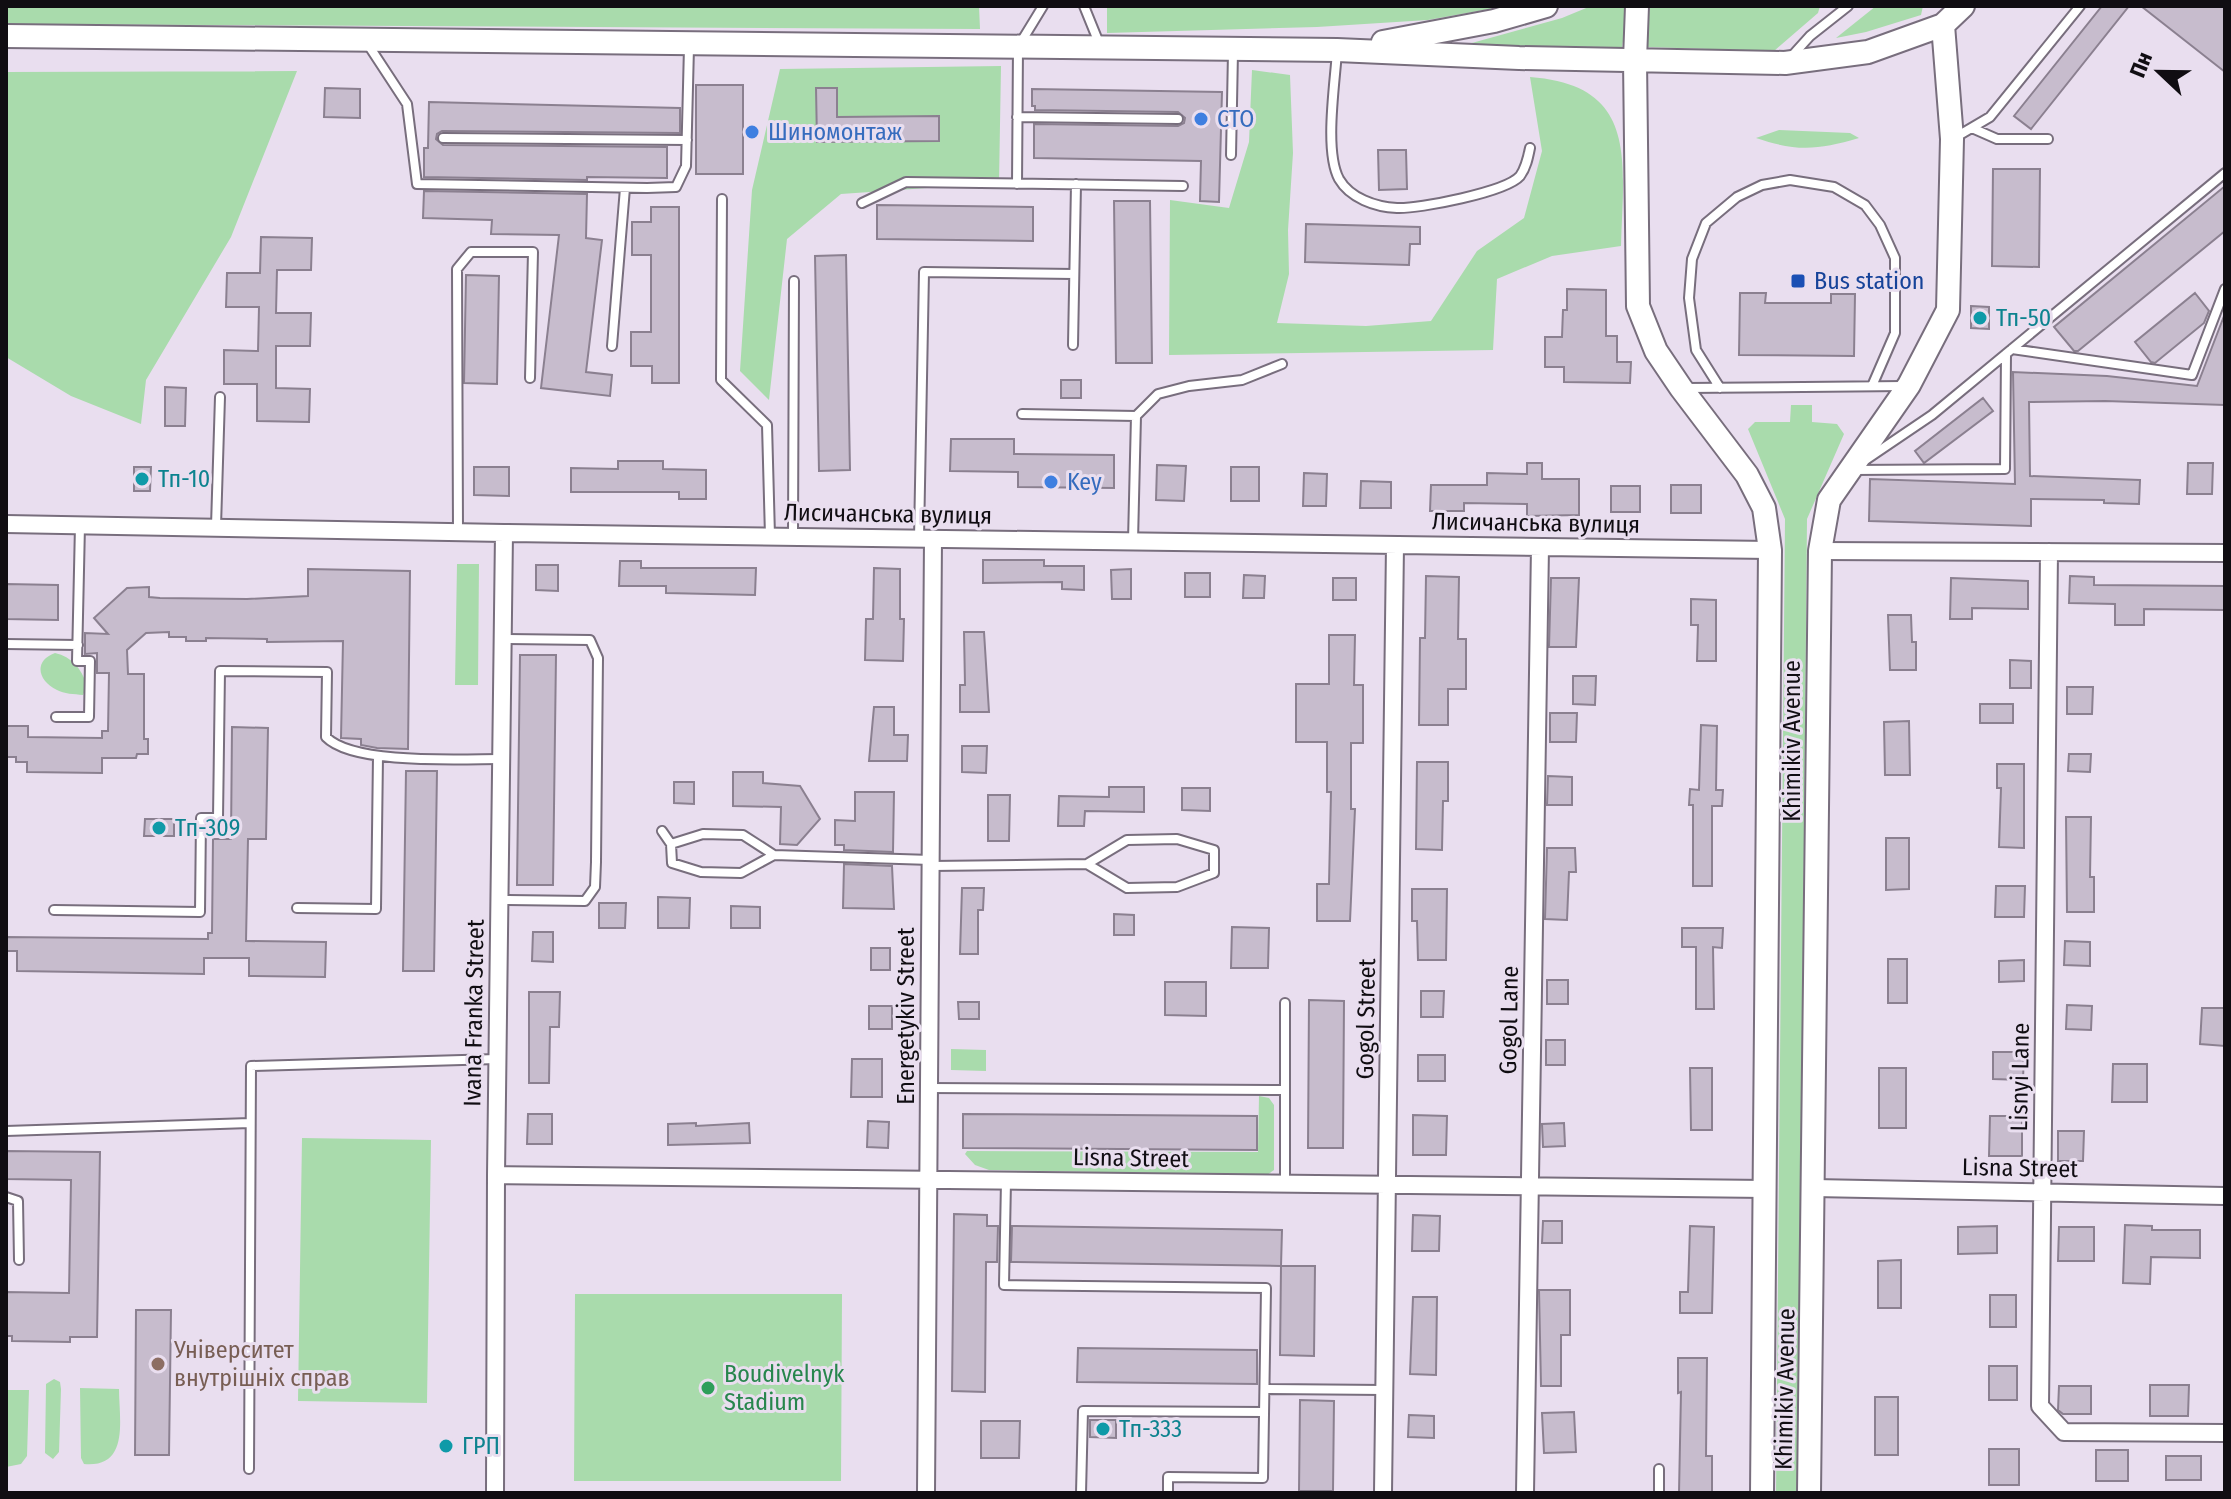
<svg xmlns="http://www.w3.org/2000/svg" width="2231" height="1499" font-family="'Fira Sans Condensed',sans-serif">
<style>
.green{fill:#a9dbac}
.building{fill:#c7bccd;stroke:#8b8090;stroke-width:2}
.lines{fill:none;stroke-linecap:round;stroke-linejoin:round}
.service-casing{stroke:#786e7d;stroke-width:12}
.minor-casing{stroke:#786e7d;stroke-width:20}
.secondary-casing{stroke:#786e7d;stroke-width:26}
.service{stroke:#fff;stroke-width:8}
.minor{stroke:#fff;stroke-width:16}
.secondary{stroke:#fff;stroke-width:22}
.shop-dot{fill:#3f7fe0;stroke:#e9deef;stroke-width:3}
.transit-dot{fill:#1a4fb4;stroke:#e9deef;stroke-width:3}
.culture-dot{fill:#0f9aa8;stroke:#e9deef;stroke-width:3}
.education-dot{fill:#8d6e63;stroke:#e9deef;stroke-width:3}
.leisure-dot{fill:#2e9e5b;stroke:#e9deef;stroke-width:3}
.labels{text-anchor:middle;stroke-width:6;stroke-linejoin:round;paint-order:stroke}
.shop-label{font-size:24px;fill:#366cbe;stroke:#e9deef;text-anchor:start}
.transit-label{font-size:24px;fill:#164399;stroke:#e9deef;text-anchor:start}
.culture-label{font-size:24px;fill:#0d838f;stroke:#e9deef;text-anchor:start}
.street-label{font-size:24px;fill:#100d12;stroke:#e9deef}
.education-label{font-size:24px;fill:#785e54;stroke:#e9deef;text-anchor:start}
.leisure-label{font-size:24px;fill:#27864d;stroke:#e9deef;text-anchor:start}
</style>
<rect width="100%" height="100%" fill="#e9deef"/>
<path class="green" d="M6 6H979L980 29 6 24Z
M1107 6H1506L1428 20 1317 27 1107 33Z
M1591 6H1629L1622 47 1461 46 1562 18Z
M1651 6H1820L1818 13 1774 51 1646 47 1645 20Z
M1876 6H1923L1921 15 1866 32 1836 38Z
M1001 66 999 183 841 194 787 239 769 400 740 371 752 190 780 69Z
M1252 70 1290 75 1293 153 1288 230 1289 274 1277 323 1366 326 1431 321 1477 251 1524 218 1542 151 1530 77C1640 85 1623 163 1621 246L1552 256 1497 279 1493 350 1169 355 1170 200 1229 208 1249 142Z
M297 71 231 237 146 380 141 424 71 396 6 357V72Z
M1779 130 1850 133 1859 138C1818 150 1797 152 1756 138Z
M1791 405H1812V422L1837 424 1844 434 1807 519 1798 1493H1776L1785 519 1748 429 1755 422H1790Z
M457 564H479L478 685H455Z
M55 653C72 657 81 668 87 685L83 695C74 694 64 694 57 690 38 681 33 661 55 653Z
M951 1049 986 1050V1071L951 1070Z
M1259 1096 1269 1098 1274 1105V1170L1267 1175 989 1170 975 1165 965 1154 967 1151 1258 1152Z
M302 1138 431 1140 427 1403 298 1401Z
M575 1294H842L841 1481H574Z
M54 1379 60 1382 61 1389 59 1452 53 1459 45 1453 46 1384Z
M80 1388 119 1389C119 1419 130 1468 84 1464L81 1458Z
M6 1390H29L27 1456 21 1464 6 1467Z"/>
<path class="building" d="M2102 6H2129L2031 129 2014 116Z
M2141 6H2225V72Z
M696 85H743V174H696Z
M325 88 360 89V118L324 117Z
M816 88H837V117L939 116V141L817 142Z
M1032 89 1222 92 1219 202 1200 201 1201 161 1034 158V124L1178 126 1184 123 1185 118 1178 112 1035 110V106H1032Z
M429 102 680 108V133L442 131 437 134 436 139 443 145 667 147V178L587 177V180L424 177V148H428Z
M1378 150H1406L1407 189 1379 190Z
M1993 169H2040L2039 267 1992 266Z
M2225 186V231L2078 351H2074L2054 327Z
M424 191 587 194 586 238 602 240 586 372 612 375 610 396 541 388 559 235 491 234 492 220 423 218Z
M1114 201H1150L1152 363H1116Z
M877 205 1033 207V241L877 239Z
M651 207H679V383H652V366H631V332H651V255H632V222H651Z
M1306 224 1420 227V244H1410L1409 265 1305 262Z
M261 237 312 238 311 270H277L276 313H311L310 346H276V388L310 389 309 422 257 421V384H224V350L258 351 259 307H226L227 273H260Z
M846 255 850 470 819 471 815 256Z
M466 275 499 276 497 384 464 383Z
M1567 289 1606 290V336H1617V362H1631L1630 383 1564 382V367H1545V337H1562L1563 310H1567Z
M1740 293H1766L1765 303H1831V294H1855L1854 356 1739 355Z
M2195 293 2209 311 2204 323 2155 363 2151 362 2135 342Z
M1971 306 1989 307V329L1971 328Z
M2224 316 2225 405 2105 401 2029 402 2030 476 2140 480 2139 504 2104 503V500L2031 499V526L1869 521 1870 479 2015 484 2013 372 2107 376 2197 386Z
M1061 380H1081V398H1061Z
M165 387 186 388 185 426H165Z
M1983 398 1993 411 1924 463 1915 451Z
M951 439H1014V454L1114 455V488L1018 487V472L950 471Z
M618 461H663V469L706 470V499H679V492H571V468L618 469Z
M1527 463H1542V479H1579V515L1527 516V504L1464 503V511H1430L1431 485H1487V473L1527 474Z
M2188 463H2213L2212 494H2187Z
M1157 465 1186 466 1184 501 1156 500Z
M134 467H151L150 491H134Z
M474 467H509V496L474 495Z
M1231 467H1259V501H1231Z
M1304 473 1327 474 1326 506H1303Z
M1361 481 1391 482V508H1360Z
M1671 485H1701V513H1671Z
M1611 486H1640V512H1611Z
M983 560H1044V566H1084V590L1062 589V582L983 583Z
M620 561H641V568H756L755 595 666 593V586H619Z
M536 565H558V591L536 590Z
M874 568 900 569V619H904L903 661 865 660 866 619H873Z
M308 569 410 571 408 749 377 748 361 745V739L341 738 343 641 267 642V639L206 638V641H186V637H169V632L146 633 127 650 128 674H144V739H148V754H137L136 758H102V773L27 772V762H16V757H6V726H28V737L102 738V731H108L109 673H97V653L85 654V633L108 634 94 618 127 588 149 587V597L160 598 247 599 308 596Z
M1131 569V599H1112L1111 570Z
M1185 573H1210V597H1185Z
M1244 575 1265 576 1264 598H1243Z
M1426 576 1459 577 1458 639H1466V689H1448V725H1419L1420 638H1425Z
M2070 576 2094 577V585L2225 586V610L2144 609V625H2115V604L2069 603Z
M1333 578H1356V600H1333Z
M1551 578H1579L1576 647H1549Z
M1951 578 2028 581V609L1972 608V619H1950Z
M6 584 58 585V620L6 619Z
M1691 599 1716 600V661H1697L1698 625H1691Z
M1888 615H1911L1912 642H1916V670H1890Z
M964 632H984L989 712H960V685H965Z
M1329 635H1355L1354 685H1363V743H1351V809H1355L1350 921H1317V884H1329L1331 792H1327V742H1296V684H1329Z
M520 655H556L553 885H517Z
M2010 660 2031 661V688H2010Z
M1573 676H1596L1595 705 1573 704Z
M2067 687H2093L2092 714H2067Z
M1980 704H2013V723H1980Z
M874 707H894V735H908L907 761H869Z
M1550 713H1577L1576 742H1550Z
M1909 721 1910 775H1885L1884 722Z
M1701 725 1717 726 1716 790H1723L1722 806H1712V886H1693V805H1689L1690 789 1699 790Z
M232 727 268 728 266 839H248L246 941 326 942 325 977 249 976V958H204V974L17 971V951H6V937L208 939V933H212L213 839H231Z
M962 746H987L986 773 962 772Z
M2069 754H2091L2090 772 2068 771Z
M1417 762H1448V801H1443L1442 850 1416 849Z
M1997 764H2024V848L1999 847 2001 788H1997Z
M406 771H437L434 971H403Z
M733 772H763V783L800 786 820 819 797 845 780 844 781 807 733 806Z
M1548 776 1572 777V805H1547Z
M674 782H694V804L674 803Z
M1109 787H1144V812L1085 811 1084 826H1058L1059 796 1109 797Z
M1182 788H1210V811L1182 810Z
M855 792H894L893 852 844 850V845H835V820L855 821Z
M988 795H1010L1009 841H988Z
M2066 817H2091L2090 877H2094V912H2067Z
M145 819H174V836H144Z
M1886 838H1909V889L1886 890Z
M1547 848H1575L1576 872H1569L1567 920 1545 919Z
M844 864 892 866 894 909 843 908Z
M1996 886H2025L2024 917H1995Z
M962 888H984L983 910H978V954H960Z
M1412 889H1447L1446 960H1418L1417 921H1412Z
M658 897 690 898 689 928H658Z
M599 903H626L625 928H599Z
M731 906 760 907V928H731Z
M1114 914 1134 915V935H1114Z
M1232 927 1269 928 1268 968H1231Z
M1682 928H1723L1722 948 1713 947 1714 1009H1696V947H1682Z
M533 932H553V962L532 961Z
M2065 941 2090 942V966L2064 965Z
M871 948H890V970H871Z
M1888 959H1907V1003H1888Z
M2024 960V981L1999 982V961Z
M1547 980H1568V1004H1547Z
M1165 982H1206V1016L1165 1015Z
M1421 991H1444L1443 1017H1421Z
M529 992H560L559 1027H550L549 1083H529Z
M1309 1000 1344 1001 1343 1148H1308Z
M958 1002H979V1019H959Z
M2067 1005 2092 1006 2091 1030 2066 1029Z
M869 1006H892V1029H869Z
M2202 1008H2225V1046L2200 1044Z
M1546 1040H1565V1065H1546Z
M1993 1052H2024L2023 1080 1993 1079Z
M1418 1055H1445V1081H1418Z
M852 1059H882V1097H851Z
M2113 1064H2147V1102H2112Z
M1690 1068H1712V1130H1691Z
M1879 1068H1906V1128H1879Z
M528 1114H552V1144H527Z
M963 1114 1257 1116V1150L963 1148Z
M1413 1115 1447 1116 1446 1155H1413Z
M1990 1116H2022V1156H1989Z
M868 1121 889 1122 888 1148 867 1147Z
M696 1123V1126L749 1123 750 1143 668 1145V1124Z
M1564 1123 1565 1146 1543 1147 1542 1124Z
M2058 1131H2084L2083 1161H2058Z
M6 1151 100 1152 97 1337H70V1342L12 1341V1336H6V1292L69 1293 71 1180 6 1179Z
M954 1214 987 1215V1226H998L997 1262H986L985 1392 952 1391Z
M1413 1215 1440 1216 1439 1251H1412Z
M1543 1221H1562V1243H1542Z
M2125 1225 2152 1226V1230H2200V1258L2151 1257 2150 1284 2123 1283Z
M1012 1226 1282 1230 1281 1266 1011 1262Z
M1690 1226 1714 1227 1712 1313H1680V1292H1688Z
M1997 1226V1253L1958 1254V1227Z
M2059 1227H2094V1261H2058Z
M1901 1260V1308H1878V1261Z
M1281 1266H1315L1314 1356 1280 1355Z
M1539 1290H1570V1335H1561V1386H1541Z
M1990 1295H2016V1327H1990Z
M1413 1297H1437L1436 1375 1410 1374Z
M136 1310H171L169 1455H135Z
M1078 1348 1257 1350V1384L1077 1382Z
M1678 1358H1707L1706 1456H1712V1493H1679L1681 1392 1678 1393Z
M1989 1366H2017V1400H1989Z
M2150 1385H2189L2188 1416H2150Z
M2059 1386H2091V1414H2063L2058 1410Z
M1875 1397H1898V1455H1875Z
M1300 1400 1334 1401 1333 1491H1299Z
M1574 1412 1576 1452 1544 1453 1542 1413Z
M1409 1415 1434 1416V1438L1408 1437Z
M1090 1420H1116V1438L1090 1437Z
M981 1421H1020L1019 1458H981Z
M1989 1449H2019V1485H1989Z
M2096 1450H2128V1481H2096Z
M2166 1456H2201V1480H2166Z"/>
<g class="lines">
<g class="service-casing">
<path id="service" d="M1084 6 1099 43
M367 43 407 104 417 184 647 188 676 187 686 166 689 47
M1337 51C1335 84 1324 151 1339 179 1350 198 1375 207 1397 208 1419 209 1506 192 1520 176 1526 168 1528 158 1530 148
M1791 57 1810 36 1848 6
M1017 117 1178 119
M1972 128 1997 139H2048
M1956 137 1990 117 2080 6
M443 138 687 140
M1231 155 1233 52
M1017 184 1018 47 1043 6
M722 199 721 380 767 425 770 536
M862 203 906 182 1183 186
M1073 345 1076 184
M612 346 625 188
M2012 349 2192 375 2225 289
M1686 388 1904 386
M1720 388 1696 350 1689 298 1692 259 1706 223 1737 197 1762 185 1790 180 1834 187 1865 205 1880 225 1895 258V333L1872 386
M1022 414 1136 416 1133 541
M1136 416 1158 394 1189 386 1242 380 1282 364
M1867 459 1932 415 2225 173
M1852 470 2005 469 2006 354
M216 526 220 397
M458 531 457 269 471 252H533L530 378
M793 536 794 281
M919 538 924 272 1074 274
M6 644 78 645
M56 717H89L90 661H77L80 525
M662 831 671 844
M774 855 743 835 703 834 671 844 672 863 701 872 741 873 774 855 931 860
M931 866 1087 864 1127 840 1177 839 1214 850V873L1177 887 1127 888 1087 864
M500 900 585 901 595 887 596 862 598 658 590 640 503 639
M297 908 376 909 378 756
M54 910 200 912 201 818H218L220 671 327 672 326 737C353 765 461 759 500 759
M929 1088 1285 1090V1183
M1285 1090V1003
M6 1131 250 1123
M1006 1181 1004 1285 1266 1288 1263 1478 1168 1477V1493
M6 1197 18 1201 19 1260
M1265 1389 1384 1390
M249 1469 251 1066 497 1059
M1081 1493 1083 1411 1264 1412
M1659 1493V1469"/>
</g>
<g class="minor-casing">
<path id="minor" d="M6 524 504 533 1770 550
M1820 551 2225 553
M2049 552 2040 1406 2064 1432 2225 1433
M496 1175 1766 1189
M1814 1188 2225 1196
M495 1493 496 1175 504 533
M926 1493 933 539
M1383 1493 1395 545
M1525 1493 1540 547"/>
</g>
<g class="secondary-casing">
<path id="secondary" d="M1637 6 1635 60 1638 306 1656 351 1681 388 1747 475 1764 508 1770 550 1762 1493
M6 36 1337 50 1519 58 1785 63 1868 52 1943 25 1963 6
M1383 42 1494 21 1546 6
M1809 1493 1820 551 1829 500 1909 385 1948 310 1952 139 1943 25"/>
</g>
<use href="#service" class="service"/>
<use href="#minor" class="minor"/>
<use href="#secondary" class="secondary"/>
</g>
<g class="shop-dot">
<circle cx="1201" cy="119" r="8"/>
<circle cx="752" cy="132" r="8"/>
<circle cx="1051" cy="482" r="8"/>
</g>
<rect class="transit-dot" x="1790" y="273" width="16" height="16" rx="4"/>
<g class="culture-dot">
<circle cx="1980" cy="318" r="8"/>
<circle cx="142" cy="479" r="8"/>
<circle cx="159" cy="828" r="8"/>
<circle cx="1103" cy="1429" r="8"/>
<circle cx="446" cy="1446" r="8"/>
</g>
<circle class="education-dot" cx="158" cy="1364" r="8"/>
<circle class="leisure-dot" cx="708" cy="1388" r="8"/>
<g class="labels">
<g class="shop-label">
<text x="1217" y="127">СТО</text>
<text x="768" y="140">Шиномонтаж</text>
<text x="1067" y="490">Key</text>
</g>
<g class="transit-label">
<text x="1814" y="289">Bus station</text>
</g>
<g class="culture-label">
<text x="1996" y="326">Тп-50</text>
<text x="158" y="487">Тп-10</text>
<text x="175" y="836">Тп-309</text>
<text x="1119" y="1437">Тп-333</text>
<text x="462" y="1454">ГРП</text>
</g>
<g class="street-label">
<text transform="translate(888 514) rotate(1)" y="8">Лисичанська вулиця</text>
<text transform="translate(1536 523) rotate(1)" y="8">Лисичанська вулиця</text>
<text transform="translate(1792 741) rotate(-90)" y="8">Khimikiv Avenue</text>
<text transform="translate(474 1013) rotate(-89)" y="8">Ivana Franka Street</text>
<text transform="translate(906 1016) rotate(-90)" y="8">Energetykiv Street</text>
<text transform="translate(1366 1019) rotate(-89)" y="8">Gogol Street</text>
<text transform="translate(1509 1020) rotate(-89)" y="8">Gogol Lane</text>
<text transform="translate(2020 1077) rotate(-89)" y="8">Lisnyi Lane</text>
<text transform="translate(1131 1158) rotate(1)" y="8">Lisna Street</text>
<text transform="translate(2020 1168) rotate(1)" y="8">Lisna Street</text>
<text transform="translate(1785 1389) rotate(-89)" y="8">Khimikiv Avenue</text>
</g>
<g class="education-label">
<text x="174" y="1358">Університет<tspan x="174" dy="28">внутрішніх справ</tspan></text>
</g>
<g class="leisure-label">
<text x="724" y="1382">Boudivelnyk<tspan x="724" dy="28">Stadium</tspan></text>
</g>
</g>
<rect width="2231" height="1499" fill="none" stroke="#100d12" stroke-width="16"/>
<g transform="translate(2159 72) rotate(292)" stroke="#e9deef" stroke-width="6" paint-order="stroke">
<path d="M0-6L14 30L0 20L-14 30Z" fill="#100d12"/>
<text y="-12" font-size="22" font-weight="bold" text-anchor="middle" fill="#100d12">Пн</text>
</g>
</svg>
